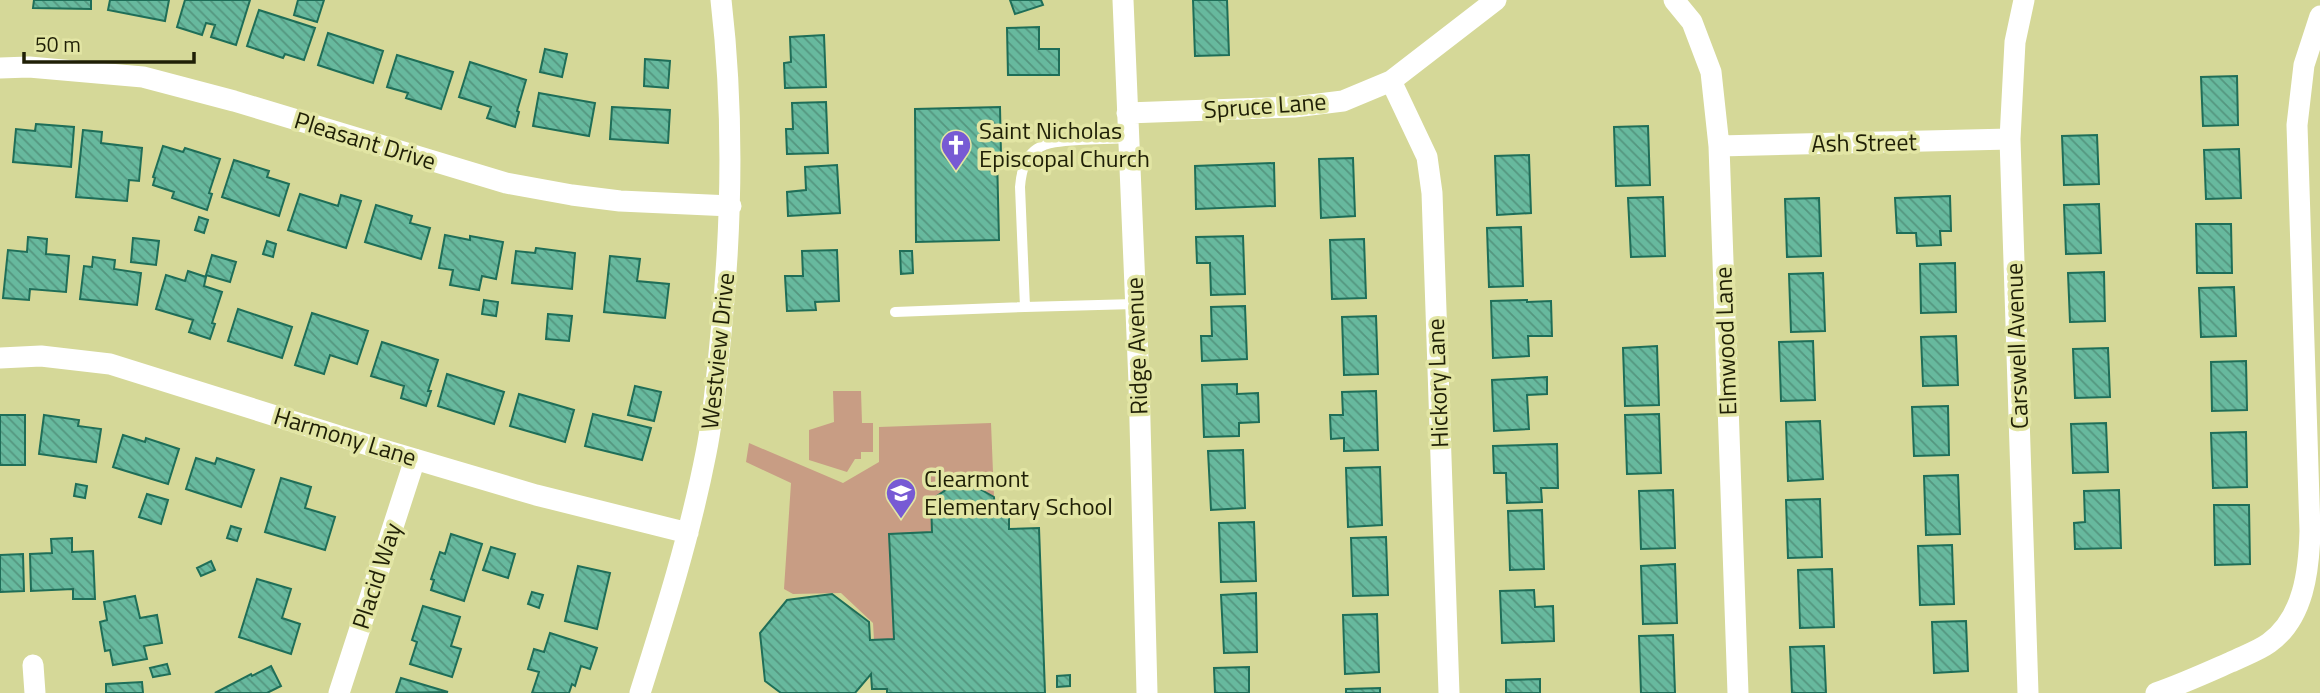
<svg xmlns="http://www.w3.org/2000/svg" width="2320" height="693" font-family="'Titillium Web',sans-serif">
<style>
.park{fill:#c89d84}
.building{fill:url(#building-back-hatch);stroke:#1f6e58;stroke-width:2}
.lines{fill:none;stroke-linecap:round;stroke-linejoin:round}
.service{stroke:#fff;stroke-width:10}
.minor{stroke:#fff;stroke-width:21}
.labels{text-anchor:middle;stroke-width:7;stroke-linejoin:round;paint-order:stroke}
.street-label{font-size:24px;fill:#1f1f06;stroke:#e2e5a4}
.poi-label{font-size:24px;fill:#1f1f06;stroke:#e2e5a4;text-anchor:start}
</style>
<defs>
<pattern id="building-back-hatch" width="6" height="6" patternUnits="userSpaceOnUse" patternTransform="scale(1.75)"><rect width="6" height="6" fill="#67b99e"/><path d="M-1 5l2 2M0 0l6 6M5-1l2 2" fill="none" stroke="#54967f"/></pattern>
</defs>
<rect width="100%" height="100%" fill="#d5d898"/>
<path class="park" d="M833 391H861L862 423H873V452H861V459H855L847 472 809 460V430L834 422Z
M991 423 994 497 962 480 931 500 932 532 889 534 894 639 874 640 873 623 841 593 793 594 784 589 791 483 746 462 749 443 843 483 879 462V427Z"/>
<path class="building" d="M34 0H91V9L33 8Z
M110 0H169L165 21 108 10Z
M185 0H250L236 45 211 37 215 25 206 23 202 35 177 27Z
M298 0H324L317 22 294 15Z
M1010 0H1041L1043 5 1015 14Z
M1193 0H1227L1229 55 1195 56Z
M259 10 315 28 304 60 285 54 283 58 247 46Z
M1039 27V49H1059V75H1008L1007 28Z
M328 33 383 51 373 83 318 65Z
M824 35 826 87 785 88 784 63 791 62 790 37Z
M545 49 567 54 562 77 540 72Z
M397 55 453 72 441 109 406 98 408 93 387 87Z
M645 59 670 61 668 88 644 86Z
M470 62 526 80 517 111 519 112 515 127 487 118 491 107 459 97Z
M2237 76 2238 125 2203 126 2201 77Z
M539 93 595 103 589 136 533 126Z
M826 102 828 153 787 154 786 129H793L792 103Z
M612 107 670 110 668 143 610 139Z
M1000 107 1001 155H997L999 240 916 242 915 109Z
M36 124 74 127 71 167 13 162 16 129 35 131Z
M1648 126 1650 185 1616 186 1614 127Z
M83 130 102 132 101 143 142 148 139 181 129 180 127 201 76 197Z
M2097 135 2099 184 2064 185 2062 136Z
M163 146 183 152 185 148 220 159 209 193 212 194 207 210 172 198 174 192 153 185 155 178 153 177Z
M2239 149 2241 198 2206 199 2204 150Z
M1529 155 1531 213 1497 215 1495 156Z
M1353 158 1355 216 1321 218 1319 159Z
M234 160 269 171 267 177 289 184 279 216 222 197Z
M1274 163 1275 206 1196 209 1195 166Z
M837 165 840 213 788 216 787 192 806 190 805 167Z
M300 194 338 206 341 195 361 201 346 248 288 230Z
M1950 196 1951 231H1940L1941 245 1917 246 1916 233H1897L1895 198Z
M1663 197 1665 256 1631 257 1628 198Z
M1819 198 1821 256 1787 257 1785 199Z
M2099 204 2101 253 2066 254 2064 205Z
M376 205 412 216 410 223 430 228 421 259 365 242Z
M199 217 208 220 204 233 195 230Z
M2196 224H2231L2232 273H2197Z
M1521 227 1523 286 1489 287 1487 228Z
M445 235 470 240V236L503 242 496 279 482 276 479 290 450 285 453 270 439 268Z
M1243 236 1245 294 1211 295 1210 263H1197L1196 237Z
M28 237 47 239 46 254 69 256 66 292 30 289 29 300 3 298 8 250 27 252Z
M133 238 159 241 156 265 131 262Z
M1364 239 1366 298 1332 299 1330 240Z
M267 241 276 244 273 257 263 254Z
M536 248 575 253 572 289 512 283 516 251 535 253Z
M837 250 839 301 815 302 816 310 787 311 785 276H803L802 251Z
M900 251H912L913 273 901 274Z
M212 255 236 262 230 282 206 275Z
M610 256 640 259 637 281 669 284 665 318 604 312Z
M93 257 115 260 114 269 141 273 137 305 80 299 84 266 92 267Z
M1955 263 1956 312 1921 313 1920 264Z
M188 271 206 277 204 286 222 292 212 323 215 324 210 339 189 332 193 320 156 309 166 275 185 281Z
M2104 272 2105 321 2070 322 2068 273Z
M1823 273 1825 331 1791 332 1789 274Z
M2234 287 2236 336 2201 337 2199 288Z
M484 300 498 302 496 316 482 314Z
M1527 300V302L1551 301 1552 336H1528L1529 356 1493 358 1491 301Z
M1245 306 1247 359 1202 361 1201 336H1212L1211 307Z
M238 309 292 327 282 358 228 341Z
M312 313 368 331 357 364 330 355 324 374 295 365Z
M548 314 572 316 569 341 546 339Z
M1376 316 1378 374 1344 375 1342 317Z
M1956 336 1958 385 1923 386 1921 337Z
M1813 341 1815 400 1781 401 1779 342Z
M382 342 438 360 428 391H431L426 406 401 398 404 386 371 376Z
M1657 346 1659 405 1625 406 1623 348Z
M2108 348 2110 397 2075 398 2073 349Z
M2246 361 2247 410 2212 411 2211 362Z
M447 374 504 392 494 424 438 406Z
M1547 377V394L1527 395 1529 429 1494 431 1492 380Z
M1237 384V394L1258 393 1259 422 1239 423V436L1204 437 1202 385Z
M635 386 661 392 654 421 628 415Z
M1376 391 1378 450 1344 451V438L1331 439 1330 415H1343L1342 392Z
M519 394 574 410 565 442 510 426Z
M1948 406 1949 455 1914 456 1912 407Z
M593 414 651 428 642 460 585 446Z
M1659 414 1661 473 1627 474 1625 415Z
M0 415H25V465H0Z
M44 415 79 420 78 426 101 429 96 462 39 454Z
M1820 421 1823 479 1788 481 1786 422Z
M2106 423 2108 472 2073 473 2071 424Z
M2246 432 2247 487 2213 488 2211 433Z
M123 435 145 442 146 438 179 449 168 484 113 467Z
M1557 444 1558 488H1541L1542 502 1507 503 1506 473H1494L1493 446Z
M1243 450 1245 508 1211 510 1208 451Z
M196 458 215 464 217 458 254 470 241 507 186 489Z
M1380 467 1382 525 1348 527 1346 468Z
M1958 475 1960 534 1926 535 1924 476Z
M281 478 311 487 305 508 335 517 325 550 265 532Z
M962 479 994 497 995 515H1009V529L1039 528 1045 693H887V689H872L871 674 855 693H781L765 681 760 633 787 600 832 594 869 622 870 640 894 639 889 534 932 532 931 500Z
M76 484 87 486 85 498 74 496Z
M1673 490 1675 548 1641 549 1639 491Z
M2119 490 2121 548 2075 549 2074 523 2085 522 2084 491Z
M147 494 168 500 161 524 139 517Z
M1820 499 1822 557 1788 558 1786 500Z
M2214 505H2249L2250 564 2215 565Z
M1542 510 1544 569 1510 570 1508 511Z
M1254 522 1256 581 1221 582 1219 523Z
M231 526 241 529 237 541 227 538Z
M451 534 482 544 464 601 431 590 434 580 431 579 440 552 445 554Z
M1386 537 1388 595 1353 596 1351 538Z
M72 538V552L93 551 95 599H73V589L31 591 30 554 52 553 51 539Z
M1952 545 1954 604 1920 605 1918 546Z
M491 547 515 554 508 578 483 570Z
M23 554 24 591 0 592V555Z
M211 561 215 570 201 576 197 568Z
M1675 564 1677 623 1643 624 1641 566Z
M578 566 610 573 597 629 565 621Z
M1832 569 1834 627 1800 628 1798 570Z
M257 579 291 589 282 618 300 624 291 654 239 637Z
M1534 590 1535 607 1553 606 1554 641 1502 643 1500 591Z
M532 592 543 595 539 608 528 604Z
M1256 593 1257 652 1224 653 1221 595Z
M135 596 140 618 157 615 162 643 144 646 147 659 113 665 110 650 105 651 100 622 107 620 104 602Z
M423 606 460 617 451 646 461 649 452 677 410 664 417 642 412 640Z
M1377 614 1379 672 1345 674 1343 615Z
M1966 621 1968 671 1934 673 1932 622Z
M550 633 597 648 590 669 581 666 575 686 572 684 569 693H532L539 672 528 669 534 649 544 652Z
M1673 635 1675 693H1641L1639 636Z
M1824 646 1826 693H1792L1790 647Z
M167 664 170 674 153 677 150 668Z
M271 666 281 686 267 693H215L251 674 252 676Z
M1249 667V693H1215L1214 668Z
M1070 675V686L1057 687V676Z
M401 678 448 692 396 693Z
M1540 679V693H1506V680Z
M142 682 143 693H106V684Z
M1380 688V693H1346V689Z"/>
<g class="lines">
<path class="service" d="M1129 138C1112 139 1096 139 1079 140 1042 142 1023 146 1020 187L1025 307 1135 304
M895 312 1025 307"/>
<path class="minor" d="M1123 0 1139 383 1147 693
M1674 0 1692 22 1711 72 1719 146 1738 693
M2024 0 2015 42 2010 139 2028 693
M0 68 29 67 143 77 234 101 506 183 572 195 620 201 731 206
M1391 81 1427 157 1432 193 1449 693
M1127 113 1294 107 1343 101 1391 81 1496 0
M1719 146 2010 139
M0 358 41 356 110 364 384 450 536 495 688 533
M33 665 35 693
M339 693 415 459
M640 693C665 614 690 535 706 453 714 414 717 373 721 333 732 222 734 111 721 0
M2156 693C2182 684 2206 673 2231 662 2243 656 2258 651 2269 643 2304 618 2309 570 2310 531L2297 125 2304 65 2320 16"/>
</g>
<defs>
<g id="church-pin" transform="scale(1.575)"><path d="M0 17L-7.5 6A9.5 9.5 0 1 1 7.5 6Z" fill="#775ad4" stroke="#e2e5a4"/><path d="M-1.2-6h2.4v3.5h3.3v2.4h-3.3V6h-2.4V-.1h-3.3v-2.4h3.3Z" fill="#fff"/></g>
<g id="school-pin" transform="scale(1.575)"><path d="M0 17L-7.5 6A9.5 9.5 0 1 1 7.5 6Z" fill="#775ad4" stroke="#e2e5a4"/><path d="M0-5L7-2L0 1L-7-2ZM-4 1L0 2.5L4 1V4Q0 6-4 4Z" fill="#fff"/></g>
</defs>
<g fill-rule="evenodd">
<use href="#church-pin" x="956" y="145"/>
<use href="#school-pin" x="901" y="493"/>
</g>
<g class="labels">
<g class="street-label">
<text transform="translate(1265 106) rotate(-4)" y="8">Spruce Lane</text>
<text transform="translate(365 141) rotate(17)" y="8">Pleasant Drive</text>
<text transform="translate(1864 143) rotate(-1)" y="8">Ash Street</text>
<text transform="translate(1726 341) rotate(-92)" y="8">Elmwood Lane</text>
<text transform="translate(1137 346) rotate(-92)" y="8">Ridge Avenue</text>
<text transform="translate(2017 346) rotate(-92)" y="8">Carswell Avenue</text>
<text transform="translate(718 351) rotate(-84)" y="8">Westview Drive</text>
<text transform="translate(1438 383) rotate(-92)" y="8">Hickory Lane</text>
<text transform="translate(345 437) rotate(17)" y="8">Harmony Lane</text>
<text transform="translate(377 576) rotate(-72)" y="8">Placid Way</text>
</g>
<g class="poi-label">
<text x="979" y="139">Saint Nicholas<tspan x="979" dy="28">Episcopal Church</tspan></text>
<text x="924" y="487">Clearmont<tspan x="924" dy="28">Elementary School</tspan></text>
</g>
</g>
<path d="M24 52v10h170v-10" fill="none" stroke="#1f1f06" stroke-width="3.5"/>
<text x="35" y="52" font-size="21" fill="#1f1f06" stroke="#e2e5a4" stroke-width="5" paint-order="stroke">50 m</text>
</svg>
